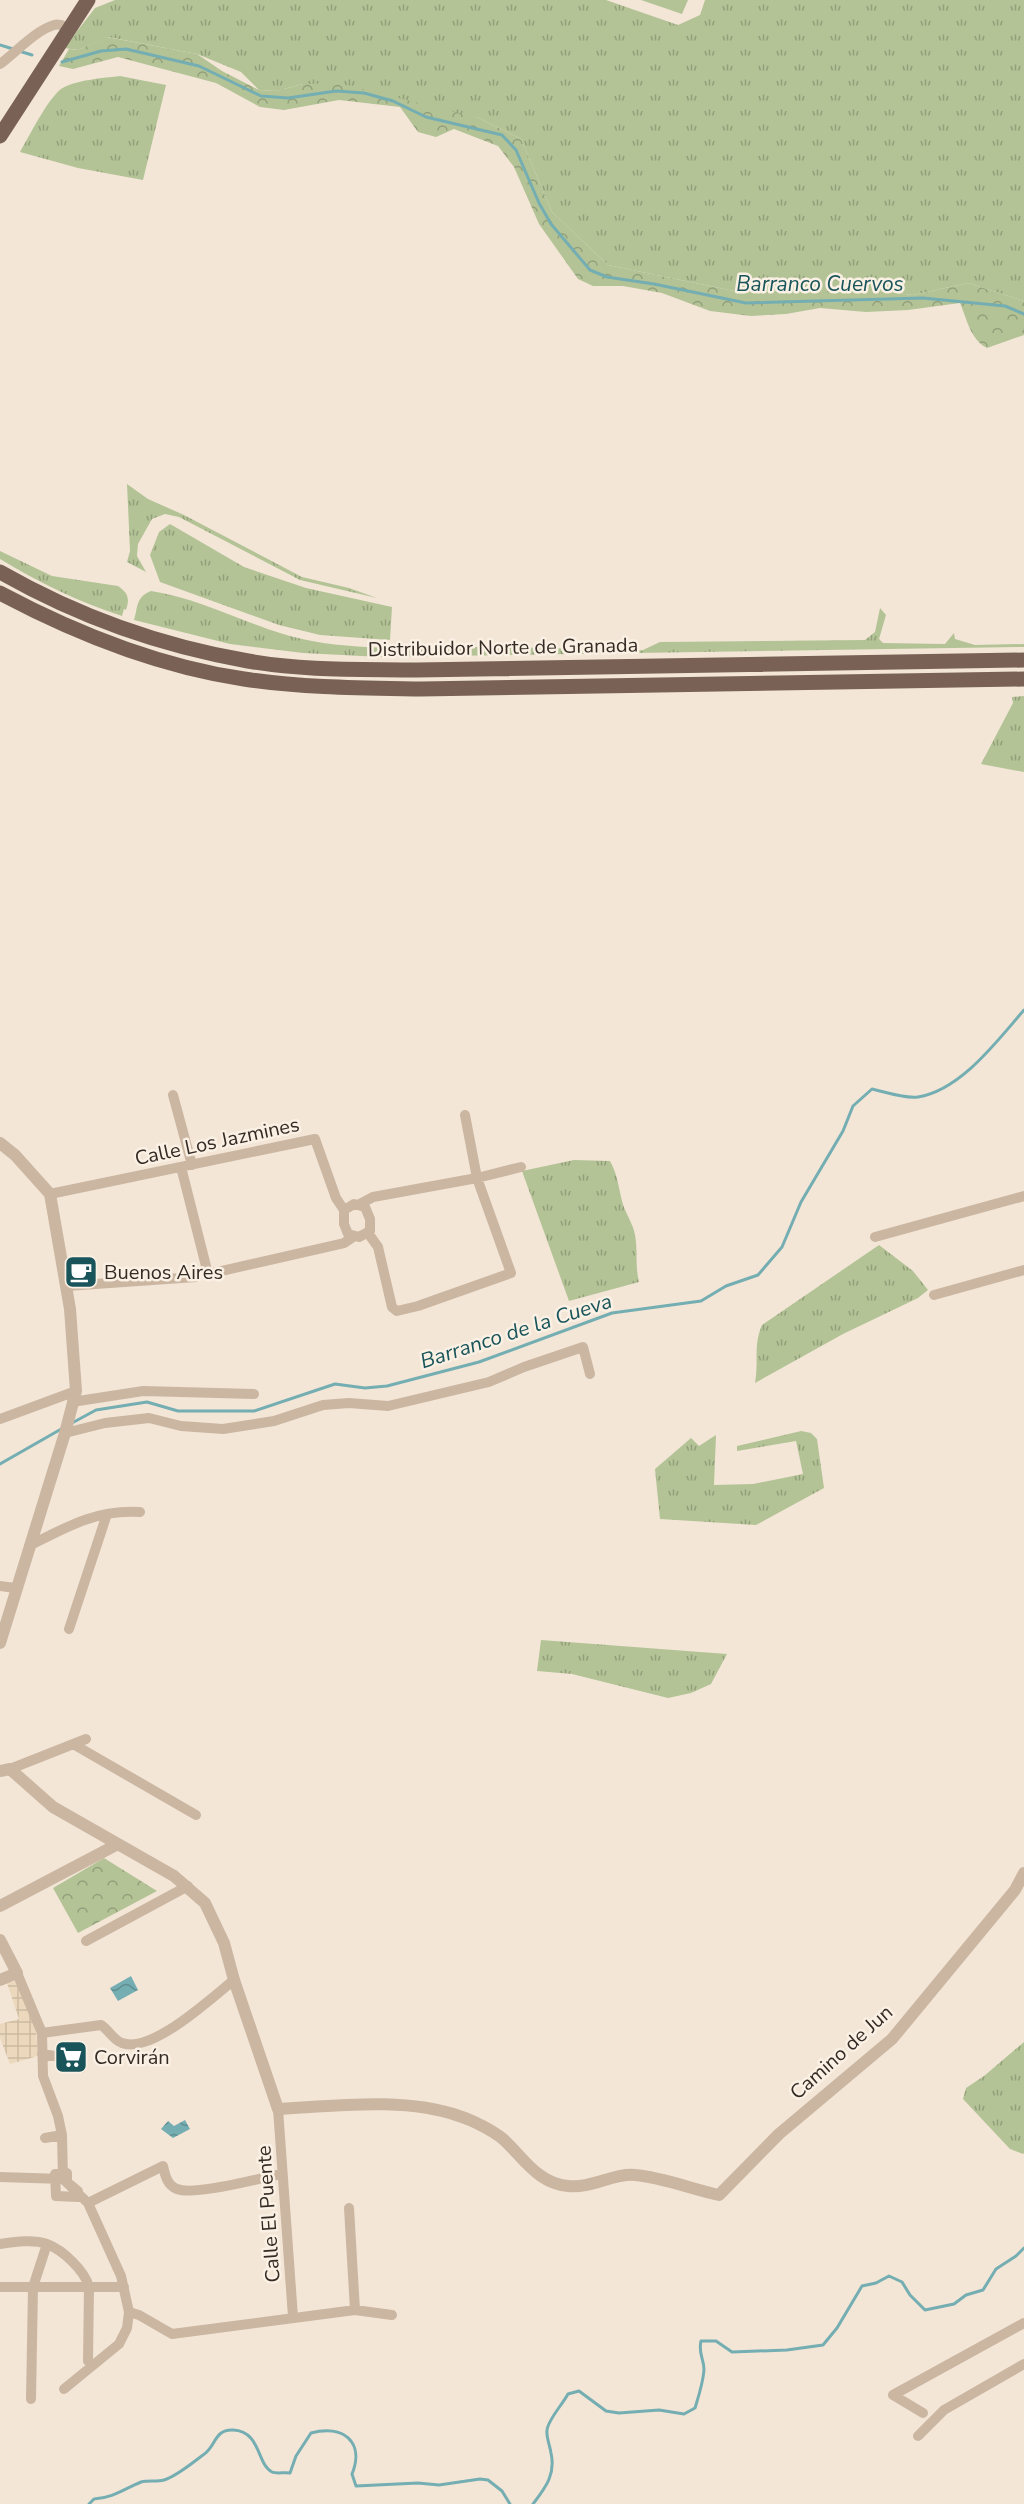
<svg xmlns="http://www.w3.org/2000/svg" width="1024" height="2504" font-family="'Nunito Sans',sans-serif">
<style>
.grass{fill:url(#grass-tufts)}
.forest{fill:url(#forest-crowns)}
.pitch{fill:#b3c396}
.plaza{fill:url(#plaza-grid)}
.water{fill:url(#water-waves)}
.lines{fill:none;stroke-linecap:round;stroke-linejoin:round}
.stream{stroke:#74aeb2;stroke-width:3}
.minor{stroke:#cbb6a2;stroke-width:10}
.tertiary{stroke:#cbb6a2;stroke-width:12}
.primary{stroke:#796255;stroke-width:15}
.labels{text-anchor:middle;stroke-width:5;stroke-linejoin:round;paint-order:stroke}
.street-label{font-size:20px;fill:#352b25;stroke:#faf0e3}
.poi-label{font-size:20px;fill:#352b25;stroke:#faf0e3;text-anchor:start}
.water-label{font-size:21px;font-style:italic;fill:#18545a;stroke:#faf0e3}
</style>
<defs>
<pattern id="grass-tufts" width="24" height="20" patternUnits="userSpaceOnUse" patternTransform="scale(1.5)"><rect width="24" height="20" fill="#b3c396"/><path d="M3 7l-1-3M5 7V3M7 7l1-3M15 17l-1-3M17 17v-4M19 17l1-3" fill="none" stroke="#929f7a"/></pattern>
<pattern id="forest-crowns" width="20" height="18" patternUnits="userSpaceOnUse" patternTransform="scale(1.5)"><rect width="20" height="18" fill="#b3c396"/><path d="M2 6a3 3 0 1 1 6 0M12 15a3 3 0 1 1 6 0" fill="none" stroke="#929f7a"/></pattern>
<pattern id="plaza-grid" width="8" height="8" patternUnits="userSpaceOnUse" patternTransform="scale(1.5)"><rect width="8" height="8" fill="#ecd8bc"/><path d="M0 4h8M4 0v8" fill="none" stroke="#cbbaa1"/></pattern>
<pattern id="water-waves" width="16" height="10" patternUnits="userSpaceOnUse" patternTransform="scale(1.5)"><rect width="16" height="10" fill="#74aeb2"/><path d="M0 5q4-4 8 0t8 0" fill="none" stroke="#608e91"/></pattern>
</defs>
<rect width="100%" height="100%" fill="#f3e6d7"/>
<path class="grass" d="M115 0H606L678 25 700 15 705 0H1024V301L968 283 913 295 854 288 739 292 608 265 552 212 521 139 479 118 303 84 276 91 259 90 241 72 197 54 108 37 78 50 64 48 95 8Z
M120 76 166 85 143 180 78 168 20 152C30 135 47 100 61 89 74 80 104 78 120 76Z
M127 484 148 499 184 515 302 577 349 588 377 598 300 580 179 517 165 514 152 519 138 544 137 556 146 572 127 562 130 551Z
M170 524 244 567 306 588 392 607 390 640 320 635 279 625 160 582 150 555 159 532Z
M0 551 52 576 118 586C128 593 130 598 126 610L124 609 122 616C79 602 38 582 0 559Z
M151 591C206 599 256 631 312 641 361 650 412 648 462 647 519 647 575 648 631 651L643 650 660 642 865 640 875 632 880 608 886 615 879 639 883 643 945 644 954 633 955 639 975 645 1024 644V647L381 657 303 653 230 644 134 620C138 609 135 597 151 591Z
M1024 696V772L981 764 1013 703 1012 697Z
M574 1160 610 1161C618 1176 618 1185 622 1201 625 1213 633 1223 635 1235 638 1251 635 1266 639 1282L569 1301 522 1171Z
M879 1245 913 1271 928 1290 918 1298 843 1334 755 1383C759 1360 753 1346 762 1325Z
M801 1431 811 1433 817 1439 824 1488 756 1525 660 1519 655 1469 691 1438 699 1446 716 1435 714 1485 753 1484 803 1474 796 1441 737 1451V1446Z
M541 1640 727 1654 711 1684 691 1693 668 1698 572 1674 537 1671Z
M1024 2042V2153L1023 2154 1010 2149 963 2099 966 2088 984 2076Z"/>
<path class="forest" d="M107 37 197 54 222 71 259 90 276 91 303 84 338 83 479 118 521 139 552 212 608 265 739 292 854 288 913 295 968 283 1024 301V335L987 348C970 339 967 319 960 303L908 310 866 312 820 308 786 314 751 316 710 311 662 293 623 286H593L578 279 539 224 514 167 498 146 454 129 436 137 418 132 400 107 339 100 284 110 260 107 216 83 118 57 73 69 59 66 69 49 78 50Z
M104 1858 157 1891 78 1933 53 1888Z"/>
<path class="pitch" d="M641 0H688L682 14Z"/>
<path class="plaza" d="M16 1981 36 2029 38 2056 10 2064 0 2038V2024L19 2019 7 1983Z"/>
<path class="water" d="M131 1976 138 1990 118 2001 110 1988Z
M185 2120 190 2129 173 2138 161 2129 168 2121 174 2126Z"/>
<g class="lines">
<path class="stream" d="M0 45 13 49
M19 51 32 55
M62 62 101 51 126 49 199 66 261 96 288 98 336 91 364 93 393 101 426 117 502 135 516 150 539 203 551 224 590 270 607 277 654 284 746 303 923 298 1005 306 1024 314
M72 1423 96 1410 147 1402 178 1411H254L335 1384 365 1388 387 1386 479 1362 612 1313 701 1301 726 1286 758 1275 782 1247 801 1202 843 1131 853 1106 872 1089C885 1092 905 1099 918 1097 961 1090 997 1041 1024 1010
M0 1464 63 1428
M89 2504 94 2499C113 2498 124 2489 141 2482 148 2480 157 2482 164 2480 177 2476 192 2463 203 2455 216 2447 214 2429 233 2430 261 2431 257 2465 272 2472 276 2474 285 2472 290 2473L296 2456 311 2433C343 2424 365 2442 352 2474L356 2486 418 2483 439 2485 480 2479 488 2480 502 2491 510 2504
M533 2504C545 2488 556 2475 551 2453 550 2446 546 2437 547 2430 548 2420 562 2405 568 2394L579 2391 606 2411 619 2413 659 2410 684 2414 695 2408C699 2395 703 2383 704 2370 704 2358 698 2354 701 2341H716L732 2352 787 2350 823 2345 837 2328 862 2286 876 2283 889 2276 902 2282 910 2295 925 2310 954 2304 966 2295 983 2290 996 2269 1016 2256 1024 2248"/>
<path class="minor" d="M0 64C15 53 36 30 54 25 60 23 64 26 68 28
M173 1095 192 1165
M181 1167 208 1274 344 1243 353 1237
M50 1194 315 1139 336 1198 344 1210
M354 1204 365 1207 370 1219V1231L359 1237 348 1234 344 1224V1210Z
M360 1204 373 1197 477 1178 521 1167
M368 1233 378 1247 392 1307 397 1311 418 1306 511 1273 477 1178 465 1115
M875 1237 1024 1196
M67 1286 196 1277
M934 1295 1024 1270
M72 1402 143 1391 254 1394
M0 1419 76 1391
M65 1433 105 1423 149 1418 181 1426 223 1429 274 1421 323 1405 349 1403 388 1406 489 1382 524 1367 583 1347 590 1374
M29 1546C66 1527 97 1509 140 1512
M0 1586 15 1588
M69 1629 107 1514
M73 1744 196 1815
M10 1769 86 1739
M86 1941 188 1886
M17 1973 42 2033 43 2076 58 2116 62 2135 63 2179
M42 2033 101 2025C109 2030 113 2040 122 2043 152 2054 211 1998 234 1980
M42 2054 61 2057 81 2068
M278 2109 293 2317
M45 2138 62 2135
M67 2173V2182L78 2191V2197L56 2196 55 2174Z
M0 2177 63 2179 88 2203 121 2276 129 2312 127 2328 119 2344 64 2389
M88 2203 163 2166C165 2175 167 2185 177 2189 195 2196 260 2178 282 2174
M349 2208 355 2310
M0 2244C14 2242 33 2239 47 2244 63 2250 85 2271 89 2287L88 2361
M0 2287H124
M129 2312 139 2315 172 2334 355 2310 392 2315
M893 2395 1024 2323
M893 2395 923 2413
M31 2399 33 2287 47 2244
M918 2436 944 2410 1024 2364"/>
<path class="tertiary" d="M0 1143 15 1155 50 1194 70 1309 76 1391 65 1433 0 1643
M0 1771 10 1769 53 1807 174 1876 205 1903 224 1943 234 1980 278 2109C335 2106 405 2097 459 2116 472 2120 492 2130 503 2139 523 2157 538 2184 568 2186 590 2189 614 2173 635 2175 661 2177 692 2189 719 2195L779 2134 892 2039 1015 1890 1024 1873
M0 1906 118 1844
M0 1940 17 1973 0 1980"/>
<path class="primary" d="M0 136 88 0
M0 572C77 616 161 646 248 661 304 671 361 669 417 670L1024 660
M0 593C77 634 157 666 244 679 303 688 362 688 421 689L1024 679"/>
</g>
<defs>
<g id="cafe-square" transform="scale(1.725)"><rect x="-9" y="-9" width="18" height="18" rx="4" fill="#18545a" stroke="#faf0e3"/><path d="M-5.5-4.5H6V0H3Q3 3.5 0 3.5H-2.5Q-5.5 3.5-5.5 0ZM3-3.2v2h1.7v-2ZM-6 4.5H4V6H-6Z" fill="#fff"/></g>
<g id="supermarket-square" transform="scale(1.725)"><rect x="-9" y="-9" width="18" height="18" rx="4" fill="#18545a" stroke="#faf0e3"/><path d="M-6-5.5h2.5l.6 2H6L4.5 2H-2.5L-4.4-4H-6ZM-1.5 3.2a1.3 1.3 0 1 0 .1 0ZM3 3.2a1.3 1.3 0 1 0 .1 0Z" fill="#fff"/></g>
</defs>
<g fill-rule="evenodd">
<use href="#cafe-square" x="81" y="1272"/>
<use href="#supermarket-square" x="71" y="2057"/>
</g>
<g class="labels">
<g class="street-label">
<text transform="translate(503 647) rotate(-1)" y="7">Distribuidor Norte de Granada</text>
<text transform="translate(217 1141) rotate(-12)" y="7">Calle Los Jazmines</text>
<text transform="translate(841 2052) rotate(-42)" y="7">Camino de Jun</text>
<text transform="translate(268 2214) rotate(-94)" y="7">Calle El Puente</text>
</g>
<g class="poi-label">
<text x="104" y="1279">Buenos Aires</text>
<text x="94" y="2064">Corvirán</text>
</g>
<g class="water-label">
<text x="820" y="291">Barranco Cuervos</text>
<text transform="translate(516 1331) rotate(-18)" y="7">Barranco de la Cueva</text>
</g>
</g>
</svg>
